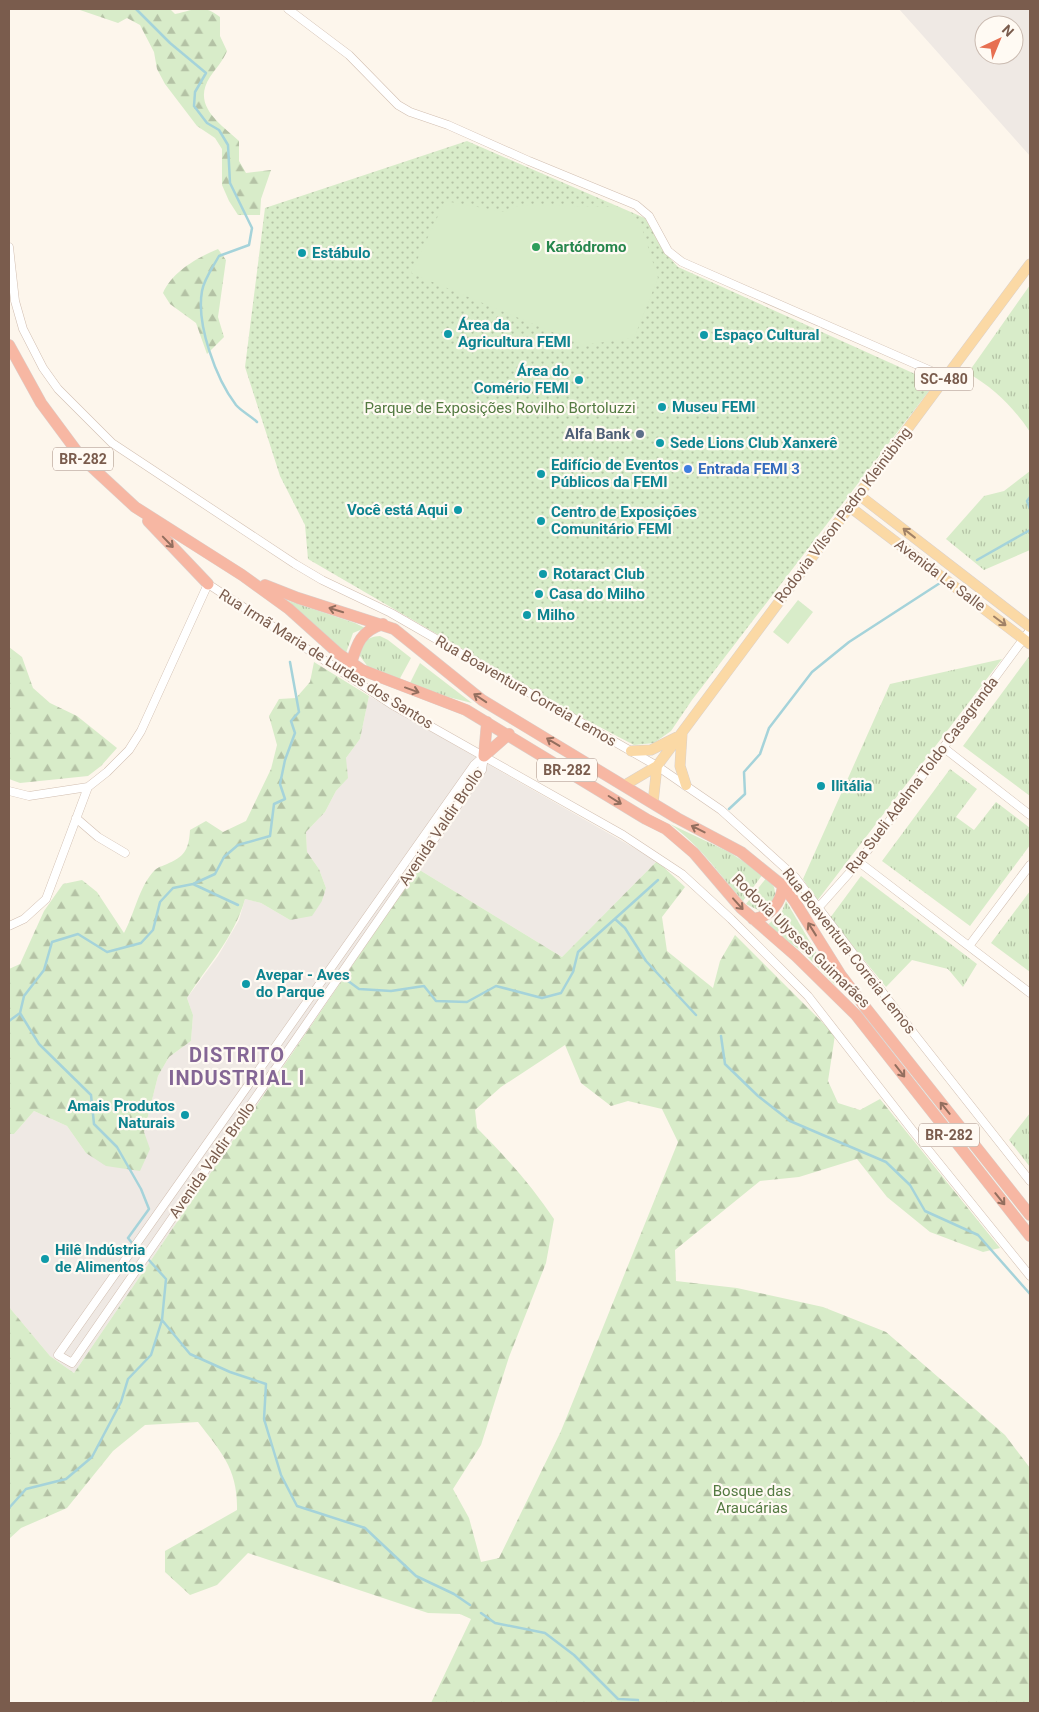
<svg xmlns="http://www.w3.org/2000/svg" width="1039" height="1712" font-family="Roboto,sans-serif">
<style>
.industrial{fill:#efe9e4;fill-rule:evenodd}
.grass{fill:url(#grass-tufts)}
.forest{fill:url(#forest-firs);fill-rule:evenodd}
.park{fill:url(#park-dots)}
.pitch{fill:#d8ecc9}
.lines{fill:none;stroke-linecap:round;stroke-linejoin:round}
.stream{stroke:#a5d3da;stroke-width:2.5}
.minor-casing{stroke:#d1beb0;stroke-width:9}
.major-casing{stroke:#dad1cd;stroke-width:11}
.highway-casing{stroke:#dad1cd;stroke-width:12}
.minor{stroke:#fff;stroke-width:8}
.major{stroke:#fbd9a5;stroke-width:10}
.highway{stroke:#f7b7a3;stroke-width:11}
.oneway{stroke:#a18267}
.oneway2{stroke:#936e5e}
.leisure-dot{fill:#2e9e5b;stroke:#fffaf3;stroke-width:2}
.culture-dot{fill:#0f9aa8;stroke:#fffaf3;stroke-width:2}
.service-dot{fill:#5c6f8a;stroke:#fffaf3;stroke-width:2}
.shop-dot{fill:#3f7fe0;stroke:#fffaf3;stroke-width:2}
.labels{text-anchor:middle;stroke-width:4.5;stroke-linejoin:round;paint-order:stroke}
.shield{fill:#fffaf3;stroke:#a28b7f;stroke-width:1}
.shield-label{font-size:14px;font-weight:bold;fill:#7a5c4d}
.leisure-label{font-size:15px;font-weight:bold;fill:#27864d;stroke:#fffaf3;text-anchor:start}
.culture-label{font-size:15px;font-weight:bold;fill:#0d838f;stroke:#fffaf3;text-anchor:start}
.park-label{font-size:15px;fill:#537a41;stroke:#fffaf3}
.service-label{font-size:15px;font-weight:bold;fill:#4e5e75;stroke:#fffaf3;text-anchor:end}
.shop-label{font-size:15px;font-weight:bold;fill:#366cbe;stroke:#fffaf3;text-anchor:start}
.street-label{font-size:15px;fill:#7a5c4d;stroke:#fffaf3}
.district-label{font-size:20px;font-weight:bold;letter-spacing:1px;fill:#846695;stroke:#fffaf3}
</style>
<defs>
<pattern id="grass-tufts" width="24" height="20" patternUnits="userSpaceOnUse" patternTransform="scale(1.25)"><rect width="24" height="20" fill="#d8ecc9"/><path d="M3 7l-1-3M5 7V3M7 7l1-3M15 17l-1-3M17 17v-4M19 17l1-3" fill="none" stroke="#b4c2a5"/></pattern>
<pattern id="forest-firs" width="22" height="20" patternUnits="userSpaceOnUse" patternTransform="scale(1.25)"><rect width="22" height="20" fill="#d8ecc9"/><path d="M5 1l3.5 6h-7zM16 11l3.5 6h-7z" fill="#b4c2a5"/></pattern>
<pattern id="park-dots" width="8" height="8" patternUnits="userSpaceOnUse" patternTransform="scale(1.25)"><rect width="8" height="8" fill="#d8ecc9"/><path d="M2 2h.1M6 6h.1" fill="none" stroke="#b4c2a5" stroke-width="1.8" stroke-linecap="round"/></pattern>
</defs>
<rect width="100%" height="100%" fill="#fdf6ec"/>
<path class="industrial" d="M899 9H1030V156ZM984 25H1014V55H984Z
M369 696 657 861 562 957 418 869 74 1373 50 1356 9 1307V1134H14L34 1111 67 1126 86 1153 144 1132 158 1076 169 1057 191 1041 193 1015 187 998 218 956 239 920 245 899 261 903 290 920 322 901 326 888 319 869 307 852 306 832 325 812 336 791 346 780V758L360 739Z"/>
<path class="grass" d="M1030 285V432C1014 408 994 388 968 373Z
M1030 471V550L984 570 946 539 984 496 1004 491Z
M280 598 355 623 365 628 353 633 346 653Z
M380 636 388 640 411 658 398 682 368 667 360 656C361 643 366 637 380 636Z
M1030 655V796L963 746Z
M1002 659 817 901 803 879 890 684Z
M420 663 472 703 408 687Z
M950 769 977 789 956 817 974 830 996 802 1030 828V845L970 926 882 861Z
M670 824 729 852 763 874 743 901C717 872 702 847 670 824Z
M861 876 977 964 963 987 948 969 912 960 886 987 830 918Z
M767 877 774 887 776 898 765 910 760 911 746 904Z
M1030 891V972L991 943Z
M786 901 836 986 804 953 766 926 781 914Z
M1030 1113V1167L1009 1140Z"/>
<path class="forest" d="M77 9H170L175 14C194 10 203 3 220 17V36L227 51C223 61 216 68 210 77 191 106 221 124 239 141V161L246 173 271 170 261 199 260 215H238L229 201 222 185V149L215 138 197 126 165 84 157 69 154 52 140 25 127 18 118 23Z
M218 249 226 260 218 317 224 337 207 354 196 323 170 304 163 293C172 272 198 257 218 249Z
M9 647 22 657 33 688 50 703 77 716 117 748 101 766 88 776 20 783 9 779Z
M314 662 369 696 360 739 346 758 348 778 336 791 325 812 306 832 307 852 319 869 326 888 322 901 312 916 290 920 261 903 245 899C234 938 208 965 187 998L193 1015 191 1041 169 1057 158 1076 144 1132 150 1149 140 1171 106 1166 86 1153 67 1126 34 1111 14 1134H9V969L20 964 44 911 63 884 82 880 97 892 124 933C135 913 139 886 155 870 159 866 164 866 169 863 186 856 189 847 190 830L206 821 223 832 246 821 271 769 277 745 269 716 279 699 296 698 310 682Z
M657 861 685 887 662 917 667 951 713 988 720 961 735 935 835 1035 828 1081 838 1103 860 1110 880 1099 1000 1248 983 1252 930 1232 887 1197 857 1159 799 1177 760 1181 675 1250 676 1281 737 1288 823 1307 886 1332 1005 1435 1030 1468V1703H431L471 1619 460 1614 428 1613 248 1553 217 1585 190 1595 165 1572V1551L237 1510C238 1469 221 1452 198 1422L145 1425 113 1451 67 1508 21 1528 9 1539V1307L50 1356 74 1373 418 869 562 957ZM565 1045 581 1083 611 1106 628 1101 662 1109 678 1142 561 1431 499 1558 481 1562 469 1518 453 1489 481 1445 509 1357 546 1263 554 1219C531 1185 506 1157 477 1128L475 1110 501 1087Z"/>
<path class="park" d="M467 141 647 219 668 256 678 267 935 383 692 700 671 731 654 743 634 745 573 713 308 559 305 525 280 476 245 367 265 208Z"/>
<path class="pitch" d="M445 201 505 212 520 205 619 207 640 222 658 278 634 338 583 345 411 273Z
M798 600 813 612 788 644 773 632Z"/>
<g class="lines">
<path class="stream" d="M136 9 170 43 206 73 195 92 194 106 207 123 219 130 228 145 230 183 252 228 249 245 219 256C213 267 204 279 202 291 196 324 216 379 236 405 241 411 251 416 257 422
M1030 497 1027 501 1030 509
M977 560 1030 530
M729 809 745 794 744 772 760 754 769 728 812 672 849 642 940 583
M193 884 238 905
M615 919 625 928 646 961 696 1015
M344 978 359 989 391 991 424 986 436 1001 467 1002 496 986 542 998 561 993 573 972 578 952 658 880
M20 1013 39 1044 91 1095 94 1124 117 1147 141 1189 149 1209 128 1238 132 1243
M9 1021 20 1013 24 996 44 970 52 942 78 934 107 952 141 943 153 930 160 902 173 888 193 884 215 874 224 857 238 845 270 836 274 804 285 799 280 784 285 760 295 733 291 721 299 712 290 662
M721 1036 725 1064 758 1096 790 1121 886 1162 910 1185 925 1211 978 1235 1030 1294
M148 1259 166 1279 162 1320 190 1354 230 1372 266 1384 264 1419 281 1475 297 1506 365 1528 416 1576 454 1594 470 1605
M9 1508 26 1489 66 1479 92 1457 121 1402 128 1379 151 1355 162 1320
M481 1613 495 1623 545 1633 574 1655 618 1699 638 1700"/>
<g class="minor-casing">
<path id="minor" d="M288 9 349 55 398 105 410 112 448 125 529 161 636 205 649 216 668 251 682 262 945 377
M9 247 15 301 23 329 43 368 58 389 112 443 295 564 322 580 391 613 587 726 657 766 721 810 795 877 915 1035 1030 1181
M944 748 1030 815
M484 756 482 770 72 1363 58 1355 474 765Z
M9 791 29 796 88 787 107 772 129 750 141 731 208 584 391 704 623 835 682 874 731 919 808 996 913 1131 1030 1276
M76 818 98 837 125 853
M859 862 1030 993
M818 908 859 862 1030 630
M9 926 24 919 46 899 88 787
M969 946 1030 865"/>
</g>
<g class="major-casing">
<path id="major" d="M859 495 1030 627
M850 507 1030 644
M682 734 680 766 686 785
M631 751 651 750 677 737
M625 785 657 766 1030 264
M653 803 657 766"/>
</g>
<g class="highway-casing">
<path id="highway" d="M9 345 41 403 81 457 135 507 242 575 289 609 339 654 362 670 466 710 646 819 666 829 694 853 741 908 796 956 856 1015 1030 1236
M148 521 208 584
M265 585 298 598 394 629 482 700 677 818 741 852 783 886 795 902 840 974 865 1007 1030 1215
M351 664C357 643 361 631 383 624
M484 756 487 722
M484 756 509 734
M753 919C771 917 781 902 783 886"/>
</g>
<use href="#minor" class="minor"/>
<use href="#major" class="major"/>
<use href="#highway" class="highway"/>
</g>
<defs><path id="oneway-shaft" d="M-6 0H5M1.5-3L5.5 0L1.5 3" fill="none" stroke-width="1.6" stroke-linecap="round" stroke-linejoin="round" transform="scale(1.25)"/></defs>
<g class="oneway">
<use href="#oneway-shaft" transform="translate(909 533) rotate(-142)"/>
<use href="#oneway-shaft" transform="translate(1000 621) rotate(37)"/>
</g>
<g class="oneway2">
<use href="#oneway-shaft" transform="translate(168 542) rotate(46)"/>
<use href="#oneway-shaft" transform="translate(336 610) rotate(-163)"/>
<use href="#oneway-shaft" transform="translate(412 690) rotate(20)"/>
<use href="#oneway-shaft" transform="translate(480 698) rotate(-146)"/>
<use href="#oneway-shaft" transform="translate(553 742) rotate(-149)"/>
<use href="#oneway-shaft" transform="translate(615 800) rotate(32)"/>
<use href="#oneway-shaft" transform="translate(698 829) rotate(-153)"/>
<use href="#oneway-shaft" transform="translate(738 904) rotate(48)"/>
<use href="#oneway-shaft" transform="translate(812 929) rotate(-122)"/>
<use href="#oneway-shaft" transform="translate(900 1071) rotate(52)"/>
<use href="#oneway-shaft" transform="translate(945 1108) rotate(-129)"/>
<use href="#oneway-shaft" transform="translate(1000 1199) rotate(51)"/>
</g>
<circle class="leisure-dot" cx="536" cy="247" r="5"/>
<g class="culture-dot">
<circle cx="302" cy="253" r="5"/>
<circle cx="448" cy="334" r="5"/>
<circle cx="704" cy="335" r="5"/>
<circle cx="579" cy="380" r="5"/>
<circle cx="662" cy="407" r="5"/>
<circle cx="660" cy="443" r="5"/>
<circle cx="541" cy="474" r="5"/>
<circle cx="458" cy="510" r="5"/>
<circle cx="541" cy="521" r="5"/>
<circle cx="543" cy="574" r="5"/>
<circle cx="539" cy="594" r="5"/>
<circle cx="527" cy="615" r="5"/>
<circle cx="821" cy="786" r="5"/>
<circle cx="246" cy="984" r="5"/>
<circle cx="185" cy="1115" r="5"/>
<circle cx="45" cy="1259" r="5"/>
</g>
<circle class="service-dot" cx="640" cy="434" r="5"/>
<circle class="shop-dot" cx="688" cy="469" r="5"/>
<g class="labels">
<g class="shield">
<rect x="915" y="367.5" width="58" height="23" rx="4"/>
<rect x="53" y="447.5" width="60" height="23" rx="4"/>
<rect x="537" y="758.5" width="60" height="23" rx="4"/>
<rect x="919" y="1123.5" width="60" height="23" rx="4"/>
</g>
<g class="shield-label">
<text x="944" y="384">SC-480</text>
<text x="83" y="464">BR-282</text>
<text x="567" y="775">BR-282</text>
<text x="949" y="1140">BR-282</text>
</g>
<g class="leisure-label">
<text x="546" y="252">Kartódromo</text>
</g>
<g class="culture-label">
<text x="312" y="258">Estábulo</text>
<text x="458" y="330">Área da<tspan x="458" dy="17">Agricultura FEMI</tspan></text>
<text x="714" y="340">Espaço Cultural</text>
<text x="569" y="376" text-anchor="end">Área do<tspan x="569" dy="17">Comério FEMI</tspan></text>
<text x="672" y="412">Museu FEMI</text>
<text x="670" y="448">Sede Lions Club Xanxerê</text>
<text x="551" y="470">Edifício de Eventos<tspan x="551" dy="17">Públicos da FEMI</tspan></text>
<text x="448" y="515" text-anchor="end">Você está Aqui</text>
<text x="551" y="517">Centro de Exposições<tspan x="551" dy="17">Comunitário FEMI</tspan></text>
<text x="553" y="579">Rotaract Club</text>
<text x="549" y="599">Casa do Milho</text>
<text x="537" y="620">Milho</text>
<text x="831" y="791">Ilitália</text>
<text x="256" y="980">Avepar - Aves<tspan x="256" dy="17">do Parque</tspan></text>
<text x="175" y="1111" text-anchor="end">Amais Produtos<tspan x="175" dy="17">Naturais</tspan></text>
<text x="55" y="1255">Hilê Indústria<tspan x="55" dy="17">de Alimentos</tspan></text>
</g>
<g class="park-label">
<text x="500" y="413">Parque de Exposições Rovilho Bortoluzzi</text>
<text x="752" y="1496">Bosque das<tspan x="752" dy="17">Araucárias</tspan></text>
</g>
<g class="service-label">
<text x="630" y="439">Alfa Bank</text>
</g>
<g class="shop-label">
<text x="698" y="474">Entrada FEMI 3</text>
</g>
<g class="street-label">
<text transform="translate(843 515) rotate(-53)" y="5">Rodovia Vilson Pedro Kleinübing</text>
<text transform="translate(940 575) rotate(37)" y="5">Avenida La Salle</text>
<text transform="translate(326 659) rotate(32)" y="5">Rua Irmã Maria de Lurdes dos Santos</text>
<text transform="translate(526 691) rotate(30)" y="5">Rua Boaventura Correia Lemos</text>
<text transform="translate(922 775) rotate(-53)" y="5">Rua Sueli Adelma Toldo Casagranda</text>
<text transform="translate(441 827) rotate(-56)" y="5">Avenida Valdir Brollo</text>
<text transform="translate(801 941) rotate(44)" y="5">Rodovia Ulysses Guimarães</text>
<text transform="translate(849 951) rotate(52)" y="5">Rua Boaventura Correia Lemos</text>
<text transform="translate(212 1160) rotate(-55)" y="5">Avenida Valdir Brollo</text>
</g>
<g class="district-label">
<text x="237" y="1062">DISTRITO<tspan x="237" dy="23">INDUSTRIAL I</tspan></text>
</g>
</g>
<rect width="1039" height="1712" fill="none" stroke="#7a5c4d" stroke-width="20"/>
<g transform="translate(999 40) rotate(44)"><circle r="24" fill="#fffaf3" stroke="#cabbb1"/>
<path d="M0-4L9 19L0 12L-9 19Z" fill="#e76f51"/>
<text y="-8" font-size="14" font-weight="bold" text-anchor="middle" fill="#7a5c4d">N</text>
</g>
</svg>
